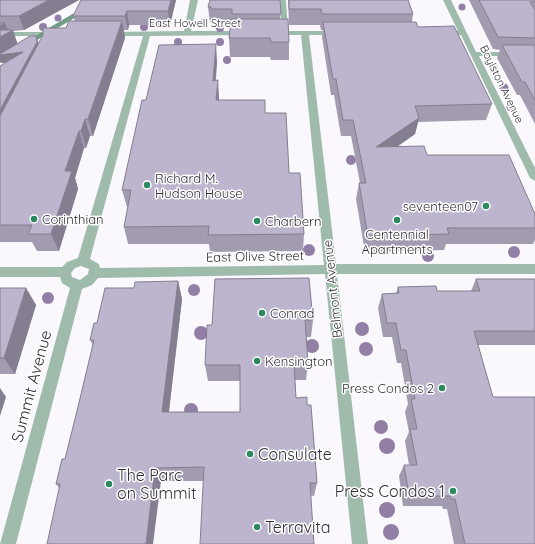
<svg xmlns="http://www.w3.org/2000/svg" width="535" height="544" font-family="Quicksand,sans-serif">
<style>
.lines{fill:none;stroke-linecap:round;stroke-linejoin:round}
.service{fill:#9fbbab;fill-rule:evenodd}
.minor{fill:#9fbbab;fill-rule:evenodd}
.secondary{fill:#739c86;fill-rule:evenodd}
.tree{fill:#917fa5}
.wall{fill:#a39bb0}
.shaded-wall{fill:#847e90}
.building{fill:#bdb4cd;stroke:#847e90}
.poi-dot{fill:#2c8a61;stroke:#fff;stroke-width:1.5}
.labels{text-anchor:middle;stroke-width:3;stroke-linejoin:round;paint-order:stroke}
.far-street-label{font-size:11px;fill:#302c36;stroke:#fff}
.poi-label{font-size:13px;fill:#302c36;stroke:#fff;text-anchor:start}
.street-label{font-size:13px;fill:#302c36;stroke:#fff}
.near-street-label{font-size:16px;fill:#302c36;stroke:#fff}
.near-poi-label{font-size:16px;fill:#302c36;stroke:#fff;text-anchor:start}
</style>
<rect width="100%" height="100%" fill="#faf8fd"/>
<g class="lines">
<path class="service" d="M280 0H286L288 32 285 34 282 32Z"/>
<path class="minor" d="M190 0H198L191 31H245L249 33 245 35 150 36 90 259 99 264 100 268 324 265 301 35H274L270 33 274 31H342V35H309L336 264H535V274H337L368 544H352L325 274 98 278 92 285 82 289 16 544H0L70 288 62 283 60 277H0V267H62L67 262 78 258 143 36H110L106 34 110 32 184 31ZM81 266 89 269 88 274 80 280 72 277 71 273 75 268Z
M443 0H451L476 52H535V56H479L535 168V181L530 178 461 35H442L438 33 442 31H458Z
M0 32H53L57 34 53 36H0Z"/>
<path class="secondary" d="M96 0H105L0 62V57Z"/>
</g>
<g class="tree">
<circle cx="462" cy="7" r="3.5"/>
<circle cx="58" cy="18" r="3.5"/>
<circle cx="204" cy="22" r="3.5"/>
<circle cx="43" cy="27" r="4"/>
<circle cx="144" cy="27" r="4"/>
<circle cx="220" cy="28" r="4"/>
<circle cx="178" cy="42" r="4"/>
<circle cx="220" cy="42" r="4"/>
<circle cx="227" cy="60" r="4"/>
<circle cx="494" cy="69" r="4"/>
<circle cx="504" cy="88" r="4.5"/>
<circle cx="511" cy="107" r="4.5"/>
<circle cx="351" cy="160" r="5"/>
<circle cx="309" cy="250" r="6"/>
<circle cx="514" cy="252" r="6"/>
<circle cx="428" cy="256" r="6"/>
<circle cx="194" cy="290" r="6"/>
<circle cx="48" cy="298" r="6"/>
<circle cx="362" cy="329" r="7"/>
<circle cx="201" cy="333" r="7"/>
<circle cx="312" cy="346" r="7"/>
<circle cx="366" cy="349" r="7"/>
<circle cx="191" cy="410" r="7"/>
<circle cx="381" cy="427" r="7"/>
<circle cx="387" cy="446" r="8"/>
<circle cx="387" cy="510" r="8"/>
<circle cx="391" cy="532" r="8"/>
</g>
<path class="wall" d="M0 0H79L24 30 13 31 17 44 39 43 66 28 75 21 73 16 176 0 170 25H129L128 30H124L125 38 93 136H90L86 148H84L75 178 78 189 59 251H37L32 242H0V66L5 63H1L0 61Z
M210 0 281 14 280 19 289 42V60H271L270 57H230L229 38 231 24H212V23H210L208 7Z
M288 0H408L413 14 412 22 418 27 492 104 486 120 418 122 415 134 397 147 427 155 535 214V240L533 244H446L444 250 365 252 356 199 359 183H360L351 136H341L334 95H331L322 37 323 30H321L320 25H289Z
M469 0H535V124L520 95H517L497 58 500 50 493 49Z
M217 61 216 80 219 97V100L266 113 289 173 304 234 303 251 210 252 209 244H128L124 227 128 207H127L122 190 146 100Z
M215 279 313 320 311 337H306L308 363 306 380H295L296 398 307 405 317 483 314 496 204 481H161L59 488 56 484 65 459 77 411 93 345 90 340 97 323 134 288 178 281 182 299 169 412H240V381H208L205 365 212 325Z
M476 279H535V345H478L535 544H454L447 509H443L442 506H403L399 476 404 465H409L405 441 409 432 405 412 408 404 401 363H397L392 337H383L378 308 382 294 396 293 398 287 437 291H471Z
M0 288H26L36 305 15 374H0Z"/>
<path class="shaded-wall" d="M49 0H79L24 30 19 16Z
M171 0H176L170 25 168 11Z
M127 11 129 25 128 30 125 16Z
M122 21 125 38 93 136 88 119Z
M5 23 9 32 13 30 18 45 23 52 26 60 1 63 0 61V26Z
M36 36 39 44 0 126V110Z
M216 44 217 61 214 97 213 81Z
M218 80 219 97 218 117 216 100Z
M419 118 415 134 373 163 376 147Z
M85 119 90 136 86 148 81 131Z
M79 131 84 148 75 178 78 189 59 251 51 234 65 171Z
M178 281 182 299 167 427 162 412Z
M26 288 36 305 15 374 4 358Z
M0 388 6 397 0 416Z
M155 468 161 481 153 544H146Z"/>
<path class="building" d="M0 0H49L19 16H0Z
M81 0H171L168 11H127L125 16H73Z
M210 0H280L281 14H232V9H211V7H208Z
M289 0H408L413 14H322L321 9H289Z
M479 0H535V2H530L535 10V38L498 37Z
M231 19H288L289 42H271L270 38H229Z
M69 21H122L88 119H85L81 131H79L65 171H72L51 234H28L32 225H0V116L43 35V28H66Z
M323 22H416L418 27 454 26 492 104 415 106 419 118 376 147 424 146 427 155H509L535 214V228H447L449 234 368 236 359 183H366L353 120H343L336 79H333Z
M0 23H5L0 26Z
M0 30H13L0 37Z
M30 36H36L37 42 0 110V66L23 52 0 55V54Z
M216 44 213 81 218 80 216 100H265V113H286L289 173H300L304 234 208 235 209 226 124 227 131 190H122L142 100H146L159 45Z
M502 45H535V100L525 82H522Z
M309 278 313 320H305L308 363 294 364 296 398 307 397V405H311L317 483H310L314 544H200L204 467 155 468 146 544H47L60 484H56L62 459H65L77 411 94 340H90L94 323H97L105 288H134L135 282 178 281 162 412H240V365H205L207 325H212L215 279Z
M476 279H535V331H474L493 397H535V544H465L455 499H451L450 496H409L404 465H417L410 429H417L411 399H415L406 350H401L396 323H387L382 294 399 293 398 287 436 286 437 291H480Z
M0 288H26L4 358H0Z"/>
<g class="poi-dot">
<circle cx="147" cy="185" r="4"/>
<circle cx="486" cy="206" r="4"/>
<circle cx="34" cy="219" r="4"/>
<circle cx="397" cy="220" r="4"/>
<circle cx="257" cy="221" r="4"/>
<circle cx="262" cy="313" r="4"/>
<circle cx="257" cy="361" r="4"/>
<circle cx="442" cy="388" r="4"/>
<circle cx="250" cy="454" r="4"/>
<circle cx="109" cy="484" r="4"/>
<circle cx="453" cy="491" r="4"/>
<circle cx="257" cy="527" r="4"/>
</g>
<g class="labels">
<g class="far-street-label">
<text x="195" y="27">East Howell Street</text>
<text transform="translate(502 84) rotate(64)" y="4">Boylston Avenue</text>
</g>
<g class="poi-label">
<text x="155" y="183">Richard M.<tspan x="155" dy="15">Hudson House</tspan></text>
<text x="478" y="211" text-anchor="end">seventeen07</text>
<text x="42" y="224">Corinthian</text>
<text x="265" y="226">Charbern</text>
<text x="397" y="239" text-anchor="middle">Centennial<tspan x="397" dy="15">Apartments</tspan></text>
<text x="270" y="318">Conrad</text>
<text x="265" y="366">Kensington</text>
<text x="434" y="393" text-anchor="end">Press Condos 2</text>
</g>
<g class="street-label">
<text transform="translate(255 256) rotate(-1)" y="5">East Olive Street</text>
<text transform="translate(332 289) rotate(-96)" y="5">Belmont Avenue</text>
</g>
<g class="near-street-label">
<text transform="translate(31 386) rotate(-75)" y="6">Summit Avenue</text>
</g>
<g class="near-poi-label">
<text x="258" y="460">Consulate</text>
<text x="117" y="481">The Parc<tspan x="117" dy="18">on Summit</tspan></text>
<text x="445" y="497" text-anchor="end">Press Condos 1</text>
<text x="265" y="533">Terravita</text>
</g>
</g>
</svg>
